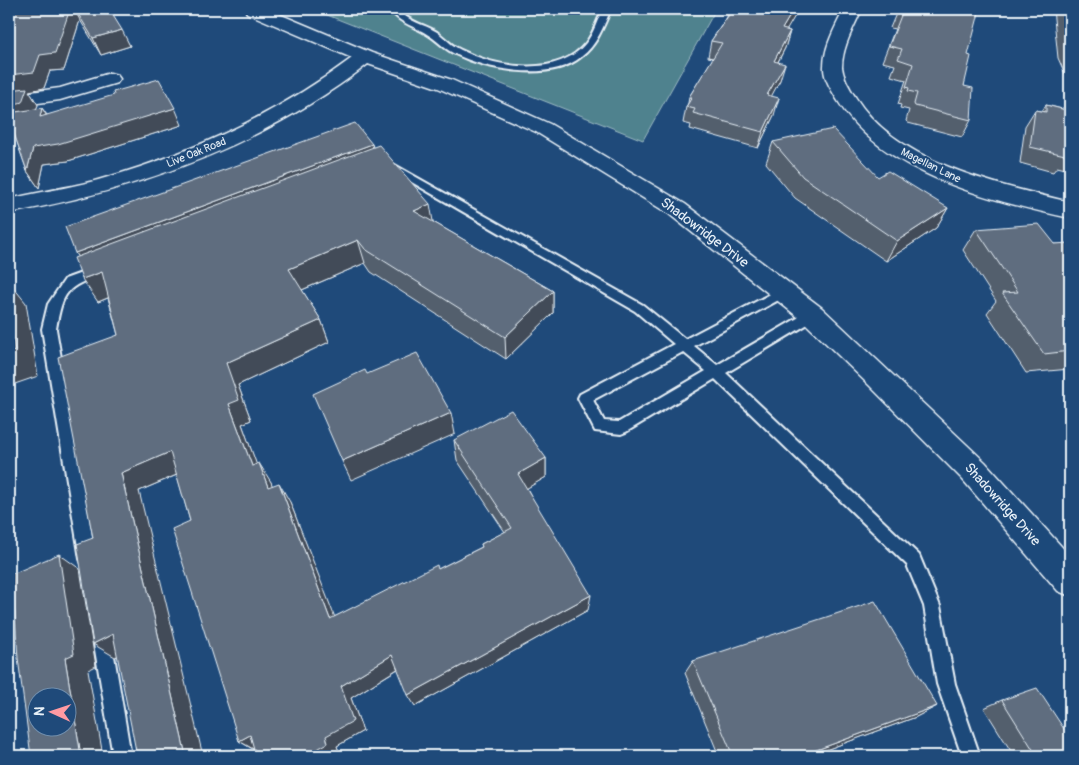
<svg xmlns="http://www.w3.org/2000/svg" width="1079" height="765" font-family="Pangolin,sans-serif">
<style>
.green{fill:#50828e;stroke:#9cbac3}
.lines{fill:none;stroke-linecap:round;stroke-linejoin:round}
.lane-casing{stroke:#e8f1f8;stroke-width:4}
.street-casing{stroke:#e8f1f8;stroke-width:3}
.secondary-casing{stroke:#e8f1f8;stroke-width:3}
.lane{fill:#1f4a7a;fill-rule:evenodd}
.street{fill:#1f4a7a;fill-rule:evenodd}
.secondary{fill:#1f4a7a;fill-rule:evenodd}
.wall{fill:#525e6d;stroke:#e8f1f8}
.shaded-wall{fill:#424c59;stroke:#e8f1f8}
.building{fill:#5f6d7f;stroke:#e8f1f8;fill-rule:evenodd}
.labels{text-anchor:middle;stroke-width:4;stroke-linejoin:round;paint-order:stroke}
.far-street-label{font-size:11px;fill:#e8f1f8;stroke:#1f4a7a}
.street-label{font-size:14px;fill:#e8f1f8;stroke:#1f4a7a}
</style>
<rect width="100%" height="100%" fill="#1f4a7a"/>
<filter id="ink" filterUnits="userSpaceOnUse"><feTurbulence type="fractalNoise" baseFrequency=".02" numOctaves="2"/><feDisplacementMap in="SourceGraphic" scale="10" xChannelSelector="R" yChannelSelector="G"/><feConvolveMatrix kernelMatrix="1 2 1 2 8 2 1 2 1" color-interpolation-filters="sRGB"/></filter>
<g filter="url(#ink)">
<path class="green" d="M312 9H716L643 140Z"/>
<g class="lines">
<g class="lane-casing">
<path id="lane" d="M390 9H398C408 22 424 24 437 32 445 38 452 46 461 50 497 68 558 78 586 43 594 33 597 20 603 9H611C603 27 597 45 581 57 551 82 487 70 455 54 446 50 439 42 430 36 416 26 399 24 390 9Z
M386 160 643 305 685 339 780 289H788L790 292 788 295 694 346 717 365 808 312H818L819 315 818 318 726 373 919 555 940 606 955 684 980 756H962L937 684 924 606 907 565 715 379 626 432 621 434 595 431 578 398 580 394 674 344 635 311 382 165V161ZM683 352 706 371 619 422 604 421 593 400Z
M98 267 104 271 102 274C66 288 63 290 56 329L96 559 94 564 88 567 82 564 80 559 42 329 48 304 65 279Z
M101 623 107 626 110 632 131 756H113L92 632 95 626Z"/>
</g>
<g class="street-casing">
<path id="street" d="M844 9H862C854 27 842 47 842 67 843 77 850 89 856 98 898 164 999 185 1070 202V218C992 201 882 174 838 101 832 91 823 78 824 66 824 46 836 26 844 9Z
M110 73 117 75 120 79 117 83 60 100 9 107V95L60 88Z"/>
</g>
<g class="secondary-casing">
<path id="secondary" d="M245 9H267L372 53 452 80 550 124 685 204 822 308 985 462 1070 556V596L1058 591 963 480 869 385 804 322 669 214 536 132 438 88 368 64C263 145 138 190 9 213V199C38 192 69 188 98 180 189 154 276 115 352 58L247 13Z"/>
</g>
<use href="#lane" class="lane"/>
<use href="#street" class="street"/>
<use href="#secondary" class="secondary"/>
</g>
<path class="wall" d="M9 9H109L130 46 101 55 80 20 64 70 50 71 44 88 29 91 38 105 36 109 42 108 47 115 182 125 68 161 44 164 39 188 27 171 11 125Z
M729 9H799L786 30 790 31 785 48 778 62 780 80 771 96 774 115 758 148 690 129 691 125 683 123 686 107 688 103 689 97 713 58 708 57 711 41 727 17Z
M898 9 968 55 964 86 971 120 962 137 908 123 906 121 909 110 900 108 901 105 898 104 906 80 891 76 895 65 882 62 895 29 890 28Z
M1053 9H1070V85L1058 58Z
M1046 105 1070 111V170L1057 167 1053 172 1020 163 1025 126 1035 110 1042 111Z
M773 142 878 177 948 208 936 228 886 261 795 198 766 163Z
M372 144 373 147 433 222 553 291V313L506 359 371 272 365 263 302 290 321 320 329 342 238 385 251 420 242 424 256 464 271 482 272 486 290 502 334 617 438 569 482 547 481 544 505 532 457 460 454 440 546 458V477L527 488 588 610 415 706 398 669 351 698 363 731 337 746 339 752 332 756H256L254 750 239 741 190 521 177 475 139 491 118 656 115 657 93 538 118 335 108 298 98 302 77 256 75 253Z
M976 229 1055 244 1070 245V369L1026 373 987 313 996 301 963 250Z
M693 661 937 706 916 717 809 756H719L685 673Z
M1002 700 1070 756H1014L984 708Z"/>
<path class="shaded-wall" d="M70 9H74L80 20 64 70 50 71 44 88 29 91 38 105 32 119 9 125V75L40 55Z
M794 9H799L778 45 782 29Z
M122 30 130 46 101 55 93 38Z
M790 31 785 48 770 77 774 61Z
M785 64 780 80 763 112 767 95Z
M779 98 774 115 758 148 763 132Z
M42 108 52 125 40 117Z
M175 108 182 125 68 161 44 164 39 188 27 171 33 148Z
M372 144 376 160 86 269 75 253Z
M430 204 434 227 414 211Z
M948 208 936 228 886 261 897 241Z
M358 240 365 263 297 292 289 269Z
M102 272 117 294 98 302 82 279Z
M9 282 26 303 38 376 9 386Z
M553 291V313L506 359 505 337Z
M321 320 329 342 238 385 251 420 242 424 264 485 252 466 229 404 226 363Z
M451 413 455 434 351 480 342 461Z
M170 452 186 471 139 491 203 756H186L121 473Z
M546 458V477L519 493 518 474Z
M259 463 271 482 280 506 268 487Z
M279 483 290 502 341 633 330 619Z
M59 554 80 569 96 666 88 670 103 756H81L65 658Z
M591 595 588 610 415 706 408 695Z
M113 634 134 648 115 657 93 644Z
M392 655 399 668 351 698 363 731 337 746 339 752 332 756H305L326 736 341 686Z
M937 706 916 717 809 756H800Z
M250 735 255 750 239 741Z"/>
<path class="building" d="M9 9H70L55 53 40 55 34 72 9 75Z
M75 9H109L122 30 93 38Z
M733 9H794L782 29 790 31 774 61 785 64 767 95 779 98 763 132 693 113 695 109 686 107 692 97H689L722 43 711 41Z
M898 9H980L968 55 971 56 964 86 973 88 971 120 915 106 914 104 917 93 908 91 909 88 906 87 913 64 898 59 902 49 889 46 902 13 897 12Z
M1064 9H1070V47L1068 42Z
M159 79 175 108 58 144 33 148 27 171 9 119V113L42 108 40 117 114 95 113 92Z
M27 88 22 102 9 106V90Z
M1046 105 1070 111V151L1066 149 1065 155 1030 147 1035 110 1046 112Z
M355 123 372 144 75 253 65 227Z
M833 129 878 177 888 171 948 208 897 241 803 177 773 142Z
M379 145 430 204 414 211 553 291 505 337 365 249 358 240 289 269 321 320 226 363 239 400 229 404 252 466 259 463 268 487 279 483 330 619 437 565 438 569 482 547 481 544 512 528 454 440 511 410 546 458 518 474 591 595 408 695 392 655 341 686 353 721 326 736 328 743 305 756H291L290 754 287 756H256L250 735 239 741 172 529 190 521 170 452 121 473 186 756H137L113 634 93 644 77 544 93 538 58 357 118 335 102 272 82 279 74 258Z
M1039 224 1055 244 1068 243 1070 245V351L1044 354 1002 293 1018 292 976 229Z
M9 309 15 351 9 353Z
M417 353 451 413 342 461 313 394 365 370 367 374Z
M59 554 74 654 65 658 81 756H31L18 658 12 574ZM38 698H68V728H38Z
M875 601 937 706 800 756H733L693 661Z
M1037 688 1070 738V756H1037L1002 700Z"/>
</g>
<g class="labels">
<g class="far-street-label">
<text transform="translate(196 152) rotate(-22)" y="4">Live Oak Road</text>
<text transform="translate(931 165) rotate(26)" y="4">Magellan Lane</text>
</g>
<g class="street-label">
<text transform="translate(705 232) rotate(37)" y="5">Shadowridge Drive</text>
<text transform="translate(1003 504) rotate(48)" y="5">Shadowridge Drive</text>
</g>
</g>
<rect width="1079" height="765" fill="none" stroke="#1f4a7a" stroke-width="30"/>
<rect x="15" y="15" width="1049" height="735" fill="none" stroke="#e8f1f8" stroke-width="2" filter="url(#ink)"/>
<g transform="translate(52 712) rotate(273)"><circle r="24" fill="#1f4a7a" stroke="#6f8dac"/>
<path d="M0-4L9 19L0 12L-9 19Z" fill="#ff9aa2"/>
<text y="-8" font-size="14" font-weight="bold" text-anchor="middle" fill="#e8f1f8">N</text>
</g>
</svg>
